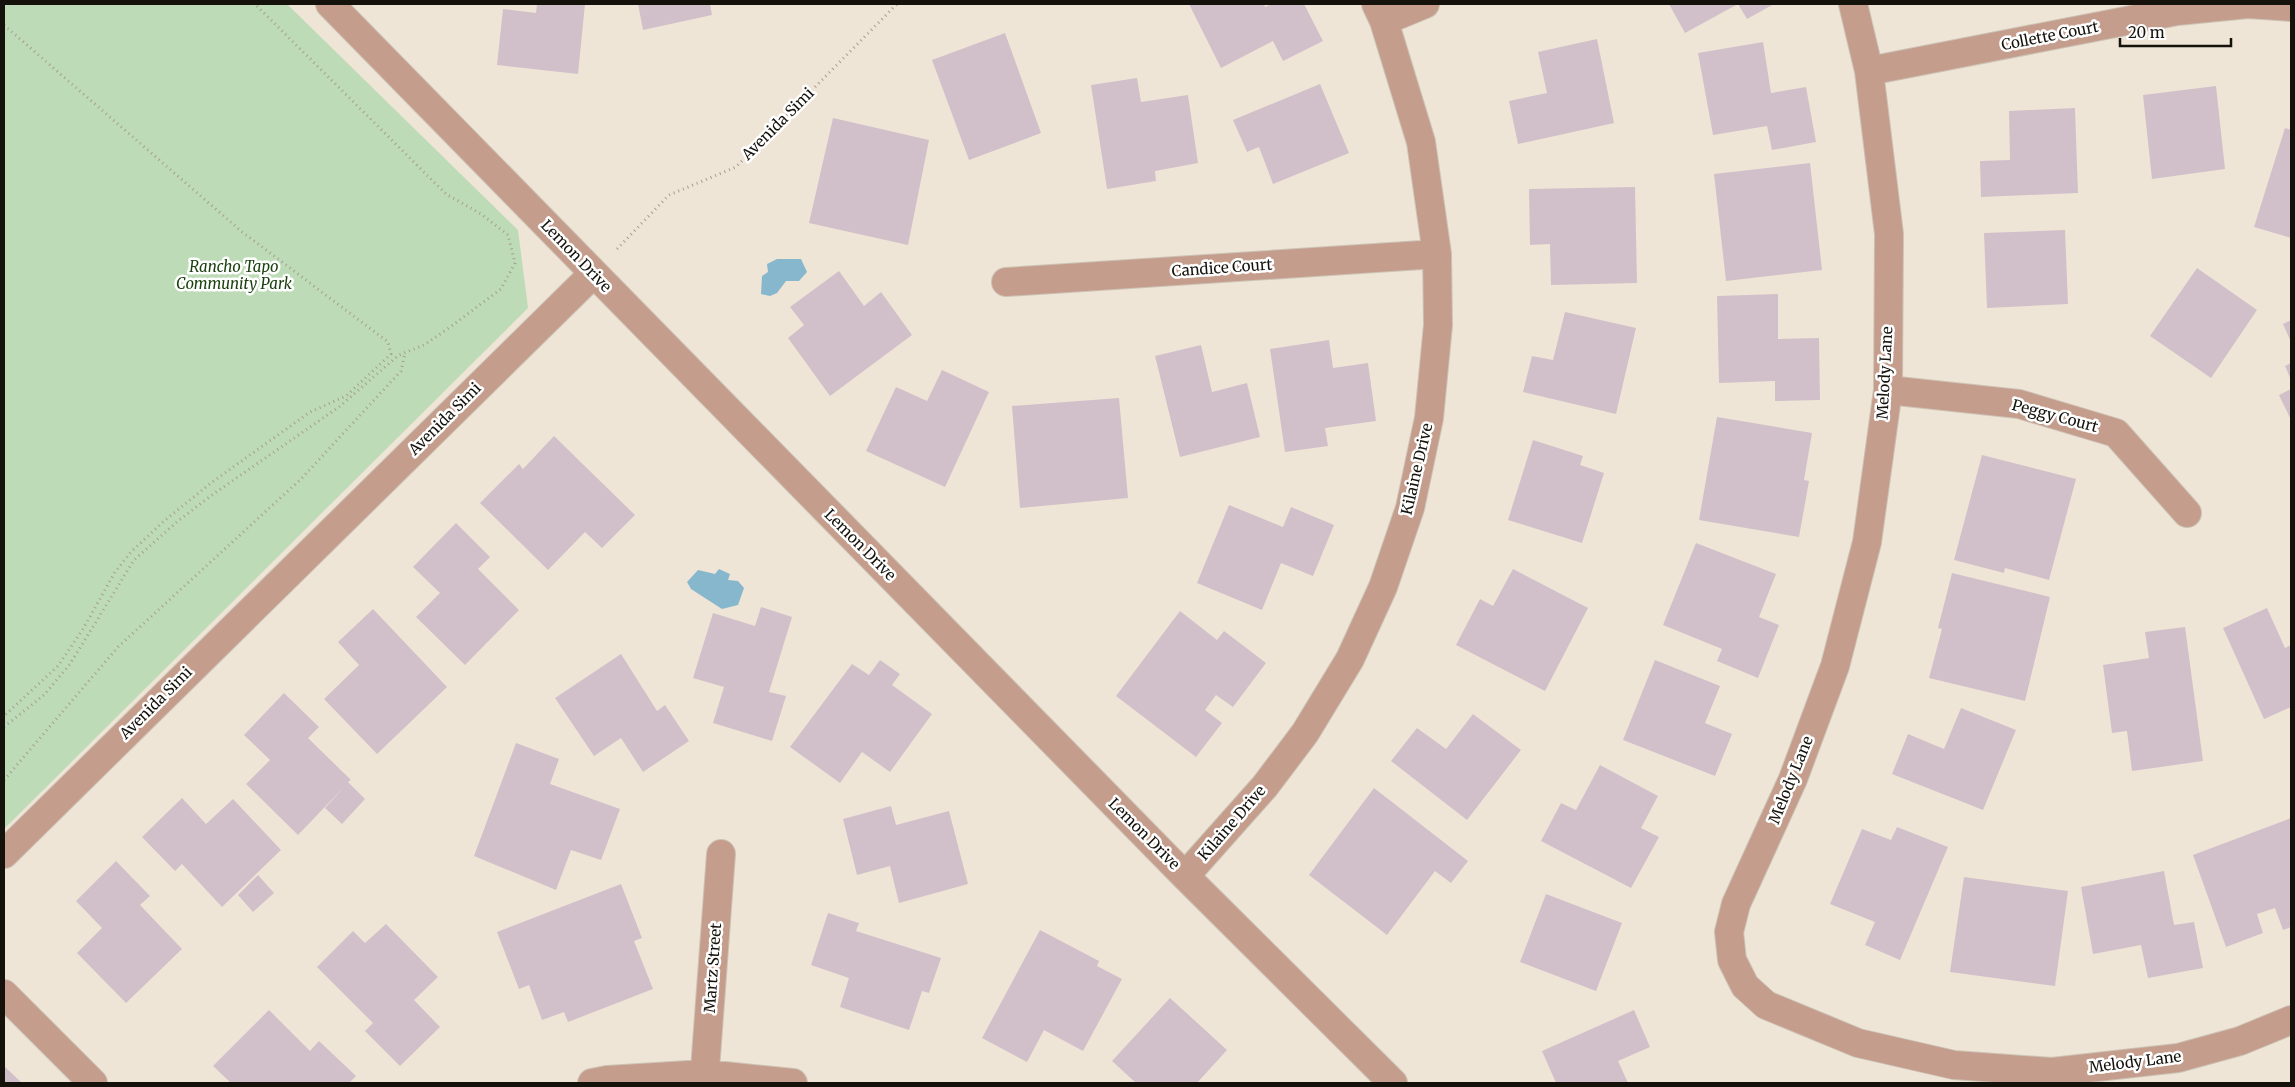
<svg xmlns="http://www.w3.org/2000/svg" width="2295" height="1087" font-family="Merriweather,serif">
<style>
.green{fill:#bedbb7}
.water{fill:#86b7cc}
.building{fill:#d1c0ca}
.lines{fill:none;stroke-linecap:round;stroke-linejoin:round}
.street-casing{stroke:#ccc3b6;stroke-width:30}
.path{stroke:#a69e92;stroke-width:3;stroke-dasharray:1 4;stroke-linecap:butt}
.street{stroke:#c59d8c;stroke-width:28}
.labels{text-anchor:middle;stroke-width:5;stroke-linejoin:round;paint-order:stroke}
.street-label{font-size:15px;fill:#15120c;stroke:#fff}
.park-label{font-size:15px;font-style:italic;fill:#1b410e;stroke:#fff}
</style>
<rect width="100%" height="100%" fill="#efe5d6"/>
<path class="green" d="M4 4H287L518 230 528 308 4 829Z"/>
<path class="water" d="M777 259H801L807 272 799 281H786L777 293 770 296 761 294 762 276 768 272 767 264Z
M719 569 730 574 728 580 738 581 744 588 738 605 722 609 691 589 687 582 698 570 715 574Z"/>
<path class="building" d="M537 4H585L578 74 497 65 503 9 536 13Z
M638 4H710L712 15 643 30Z
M1189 4H1264L1265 7 1272 4H1304L1323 41 1283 61 1273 41 1221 68Z
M1669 4H1774L1747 19 1738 4 1685 33Z
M1005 33 1041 133 969 160 932 60Z
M1597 39 1614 123 1518 144 1509 101 1547 93 1538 52Z
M1763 42 1771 93 1806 87 1816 142 1772 150 1767 126 1713 135 1698 53Z
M1137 78 1141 102 1188 95 1198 163 1155 171 1156 181 1107 189 1091 85Z
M1320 84 1349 153 1273 184 1259 147 1247 152 1233 120Z
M2216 86 2225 169 2152 179 2143 95Z
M2075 108 2078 193 1981 197 1980 161 2010 160 2009 111Z
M833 118 929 140 908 245 809 223Z
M2285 128 2291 130V238L2254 227Z
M1810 163 1822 270 1726 281 1714 174Z
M1635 187 1637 283 1551 285 1550 244 1530 245 1529 189Z
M2065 230 2068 304 1987 308 1984 233Z
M2197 268 2257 310 2211 378 2150 336Z
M839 271 864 306 881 292 912 335 830 396 788 338 804 325 790 307Z
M1778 294V339L1819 338 1820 400 1775 401V381L1719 383 1717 296Z
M1565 312 1636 328 1616 414 1523 392 1532 356 1553 360Z
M2291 320V342L2283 324Z
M1329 340 1333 368 1368 363 1376 421 1325 428 1328 446 1285 452 1270 349Z
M1201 345 1212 392 1247 383 1260 437 1180 457 1155 356Z
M2291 363V380L2285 366Z
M942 370 989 392 945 487 866 451 896 387 927 401Z
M2291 389V420L2279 395Z
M1119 398 1128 498 1020 508 1012 406Z
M1717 417 1812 433 1804 480 1809 481 1799 537 1699 520Z
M554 436 635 515 602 548 585 532 548 570 480 503 519 464 523 469Z
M1533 440 1583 456 1580 465 1604 473 1582 543 1508 520Z
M1982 455 2076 479 2049 580 2005 568 2004 573 1954 560Z
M1229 505 1283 527 1291 507 1334 525 1313 576 1281 563 1262 610 1197 583Z
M456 523 490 557 478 569 519 610 465 665 416 617 440 593 413 567Z
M1696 543 1776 574 1759 617 1779 625 1758 678 1717 661 1722 649 1663 625Z
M1513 569 1588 608 1545 691 1456 645 1480 599 1493 606Z
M1952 573 2050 597 2025 701 1929 678 1942 629 1938 628Z
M761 607 792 617 769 692 786 696 772 741 713 723 724 687 693 678 713 613 755 626Z
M2267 608 2285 648 2291 645V707L2264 719 2223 628Z
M373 609 447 687 377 754 324 699 359 665 338 642Z
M1180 611 1217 640 1224 631 1266 663 1233 707 1216 695 1205 710 1222 723 1196 757 1116 696Z
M2185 627 2203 761 2132 771 2127 731 2112 733 2103 665 2149 658 2145 632Z
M621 654 657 711 665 705 689 741 643 772 621 738 594 756 555 698Z
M880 660 900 674 892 685 932 714 890 772 862 752 840 783 790 747 852 664 869 675Z
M1655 660 1720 686 1705 723 1732 734 1715 776 1623 740Z
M284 693 319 727 308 738 351 780 348 782 365 799 342 824 325 808 345 786 298 835 246 784 270 760 244 735Z
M1961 708 2016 730 1983 810 1892 774 1908 734 1944 749Z
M1473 714 1521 750 1467 820 1391 761 1417 728 1446 749Z
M516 743 559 759 550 784 620 809 601 860 571 850 556 890 474 856Z
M1600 765 1658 796 1641 828 1659 837 1631 888 1541 841 1561 803 1576 810Z
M1374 788 1468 861 1451 883 1435 871 1387 935 1309 875Z
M182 798 206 824 233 799 281 850 222 907 182 864 175 871 142 837Z
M891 806 896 825 949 811 968 884 899 903 890 866 857 875 843 819Z
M2291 818V927L2283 930 2275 908 2257 914 2263 933 2226 947 2193 855Z
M1897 827 1948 847 1900 960 1865 945 1875 922 1830 904 1862 829 1891 840Z
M116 861 150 896 140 905 182 949 126 1003 77 953 102 928 76 901Z
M2164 871 2174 925 2194 922 2203 968 2148 978 2141 945 2093 954 2081 887Z
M258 875 274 893 253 912 238 895Z
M1964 877 2068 891 2055 986 1950 972Z
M621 884 642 938 634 941 653 989 568 1022 564 1012 542 1020 529 985 519 989 497 932Z
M1546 894 1622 923 1596 991 1520 962Z
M828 913 859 923 856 931 941 958 929 993 922 991 909 1030 840 1007 849 978 811 965Z
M386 924 438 977 414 1000 440 1027 400 1066 365 1031 373 1023 317 967 353 931 365 943Z
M1040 930 1099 961 1097 966 1122 979 1083 1051 1044 1030 1027 1062 982 1038Z
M1170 998 1227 1050 1197 1083H1136L1112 1061Z
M269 1010 310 1051 319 1041 356 1076 349 1083H231L213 1066Z
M1634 1010 1650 1047 1618 1061 1628 1083H1556L1542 1051Z
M4 1066 22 1083H4Z"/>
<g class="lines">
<g class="street-casing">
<path id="street" d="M330 4 1185 876 1393 1083
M1853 4 1869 71 1889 234 1888 390 1867 542 1835 666 1793 779 1736 904 1729 932 1732 960 1745 986 1766 1005 1858 1043 1954 1065 2052 1072 2178 1058 2240 1041 2291 1020
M1384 21 1425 4
M1869 71 2177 11 2248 4 2291 7
M1006 282 1437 254
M1888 390 2019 404 2116 433 2187 513
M4 854 593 274
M1185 876 1265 786 1305 733 1350 659 1383 587 1410 508 1429 418 1438 325 1437 254 1421 142 1384 21 1376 4
M4 994 93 1083
M592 1083 607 1080 705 1074 793 1083
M704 1083 721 854"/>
</g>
<path class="path" d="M4 25 241 231 388 342 391 354 346 396 310 412 211 483 164 521 131 552 115 572 83 629 58 666 4 716
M617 249 669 195 736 167 897 4
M4 727 44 695 70 664 134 560 178 521 212 495 339 407 399 355 424 345 449 328 501 289 515 263 508 235 481 214 446 194 255 4
M4 780 118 647 301 479 401 371 405 353"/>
<use href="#street" class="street"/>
</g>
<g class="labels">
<g class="street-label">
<text transform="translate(2050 36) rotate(-11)" y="5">Collette Court</text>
<text transform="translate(778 124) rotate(-45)" y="5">Avenida Simi</text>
<text transform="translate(576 256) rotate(46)" y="5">Lemon Drive</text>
<text transform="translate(1222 268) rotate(-4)" y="5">Candice Court</text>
<text transform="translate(1885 373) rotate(-87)" y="5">Melody Lane</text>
<text transform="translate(2055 416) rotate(15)" y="5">Peggy Court</text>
<text transform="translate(445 419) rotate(-45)" y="5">Avenida Simi</text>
<text transform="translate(1417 469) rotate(-77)" y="5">Kilaine Drive</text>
<text transform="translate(860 545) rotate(45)" y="5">Lemon Drive</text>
<text transform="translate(156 703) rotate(-45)" y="5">Avenida Simi</text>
<text transform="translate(1791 780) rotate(-68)" y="5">Melody Lane</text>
<text transform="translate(1232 823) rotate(-49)" y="5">Kilaine Drive</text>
<text transform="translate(1144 834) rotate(45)" y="5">Lemon Drive</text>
<text transform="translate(713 968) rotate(-86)" y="5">Martz Street</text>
<text transform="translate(2135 1062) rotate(-7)" y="5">Melody Lane</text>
</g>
<g class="park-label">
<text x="234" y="272">Rancho Tapo<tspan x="234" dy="17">Community Park</tspan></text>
</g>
</g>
<rect width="2295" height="1087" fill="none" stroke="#15120c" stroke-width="10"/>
<path d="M2120 38v8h111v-8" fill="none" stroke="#15120c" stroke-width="2.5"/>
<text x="2128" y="38" font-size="15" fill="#15120c" stroke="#ffffff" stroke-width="4" paint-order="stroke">20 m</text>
</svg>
